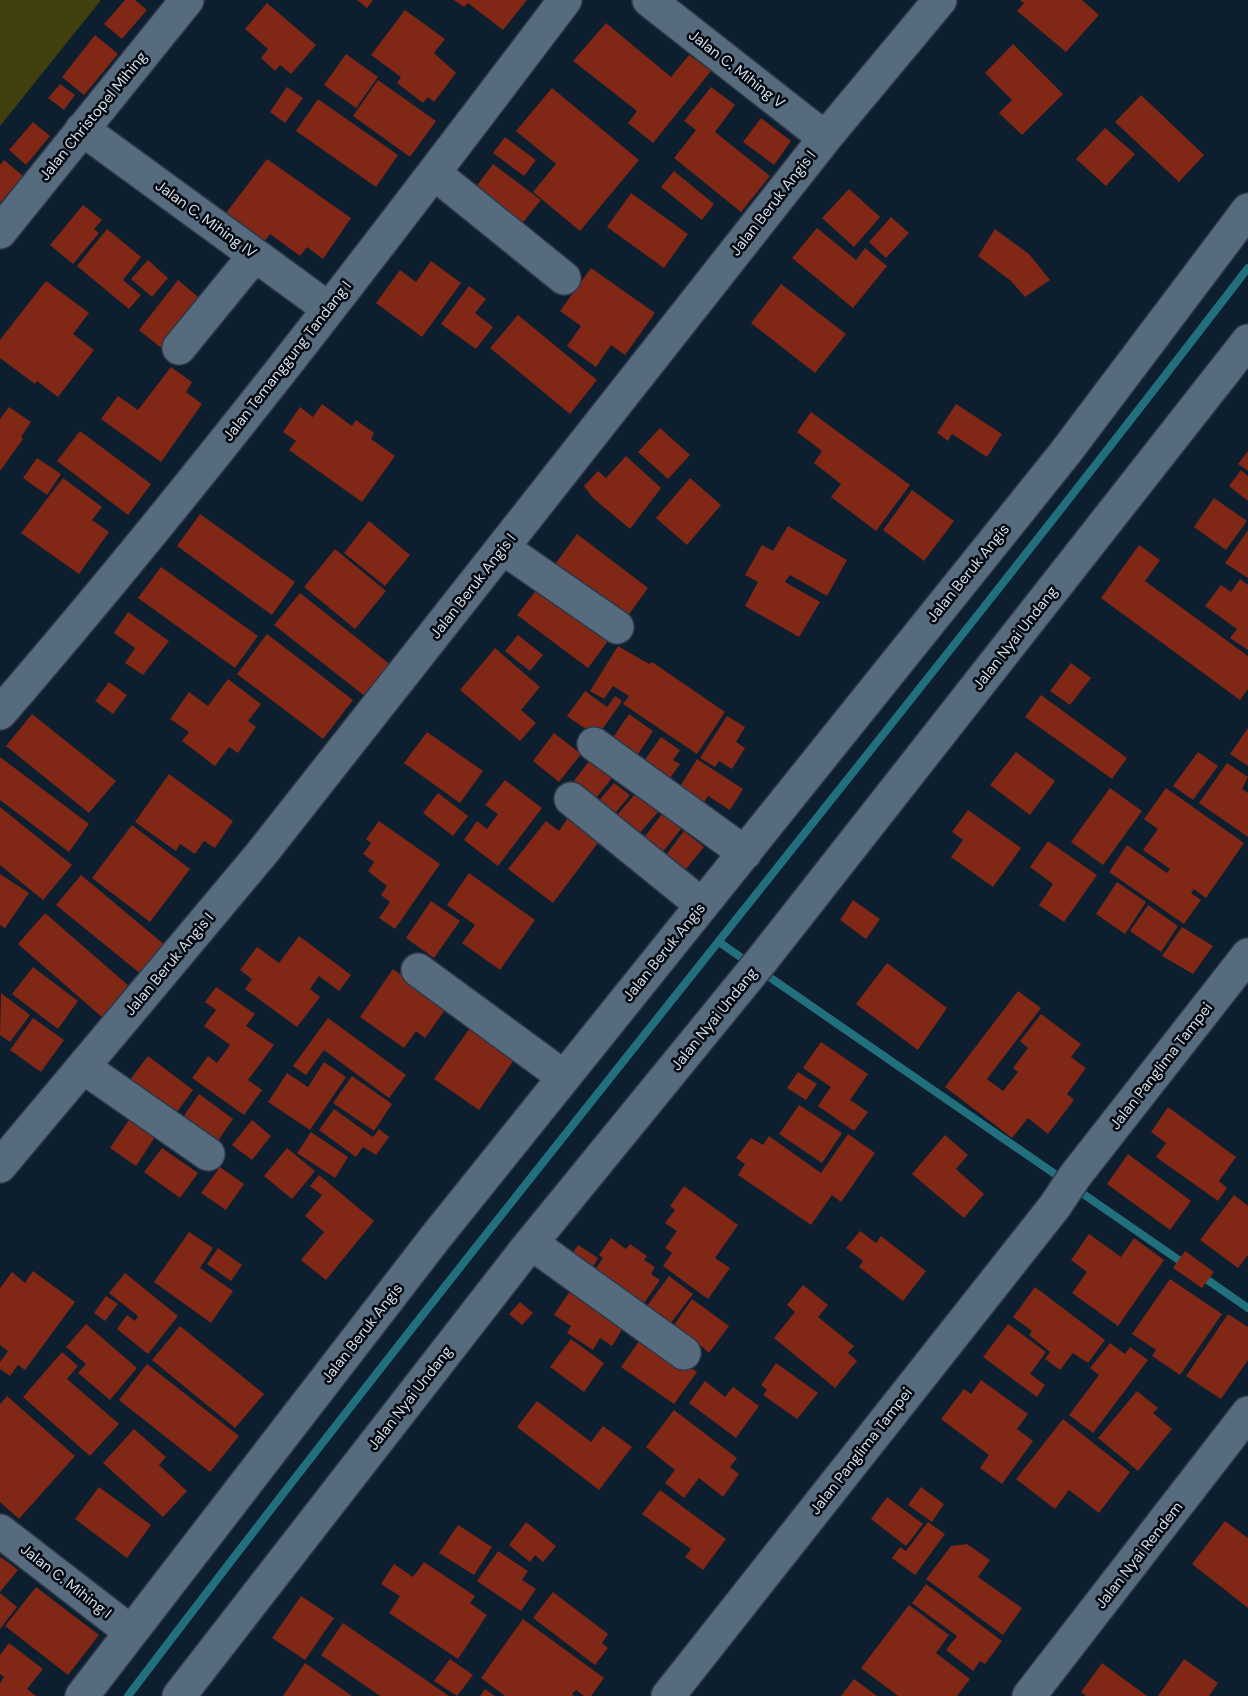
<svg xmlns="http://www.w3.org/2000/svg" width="1248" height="1696" font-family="'DM Sans',sans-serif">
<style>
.green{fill:#3f400e}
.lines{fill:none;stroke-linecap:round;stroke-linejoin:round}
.stream{stroke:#226f7d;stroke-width:8}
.building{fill:#802715}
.minor-casing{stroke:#2f3746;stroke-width:36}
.minor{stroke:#576b7f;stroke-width:33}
.labels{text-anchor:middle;stroke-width:5;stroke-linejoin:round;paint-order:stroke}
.street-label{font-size:15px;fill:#d4dfeb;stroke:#03080f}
</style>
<rect width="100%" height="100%" fill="#0d1e2f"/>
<path class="green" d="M0 0H101L0 126Z"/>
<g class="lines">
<path class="stream" d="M719 942 752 965
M762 972 1065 1181
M1076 1189 1186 1265
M1199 1274 1248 1308
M128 1696C493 1214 880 748 1248 268"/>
</g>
<path class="building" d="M125 0H135L147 10 122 39 104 24Z
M357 0H373L367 8Z
M454 0H527L503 30 468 3 464 7Z
M1020 0H1082L1099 15 1066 52 1017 11 1024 3Z
M267 3 316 45 291 74 280 65 275 71 261 58 268 49 245 29Z
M405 10 445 39 434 53 456 73 434 102 428 97 423 103 397 83 401 77 371 55Z
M606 23 671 77 689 55 711 71 653 143 628 123 637 111 573 61Z
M95 35 118 54 84 95 62 77Z
M1013 44 1063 94 1022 135 999 113 1012 100 985 73Z
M346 54 378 77 356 108 324 85Z
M378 80 436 121 410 157 353 116Z
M60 84 75 95 64 110 48 98Z
M287 87 303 98 285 123 270 112Z
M711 87 735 105 715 132 770 176 741 212 674 158 696 130 684 121Z
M552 88 639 160 580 231 533 192 556 164 516 131Z
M1141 95 1204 155 1179 182 1115 122Z
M318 99 398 155 376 187 296 131Z
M761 118 791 141 774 165 743 142Z
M33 122 50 136 26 165 9 150Z
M1105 128 1135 154 1106 186 1076 159Z
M505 137 536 160 524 176 493 153Z
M267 159 351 218 323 259 307 247 300 256 270 234 261 246 223 217Z
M4 160 23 176 0 203V165Z
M493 164 541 200 517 230 470 195Z
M674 171 714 204 702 220 661 187Z
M849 189 880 217 854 247 822 218Z
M631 193 688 234 664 268 607 227Z
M83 205 102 220 94 229 99 233 73 264 50 245Z
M891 217 909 233 886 258 869 242Z
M817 228 856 260 865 248 887 266 853 308 792 258Z
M107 229 141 257 123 280 141 295 129 309 77 266Z
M995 229 1029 254 1050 280 1025 297 1011 281 978 256Z
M148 260 168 278 152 297 131 279Z
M431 261 461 283 422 337 376 303 400 270 416 282Z
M591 268 655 313 625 355 611 345 596 367 567 346 581 326 560 311Z
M178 280 204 302 165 351 139 330Z
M46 281 89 313 73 334 94 350 58 397 37 381 35 384 0 358V340Z
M781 284 846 334 815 373 751 323Z
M469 286 486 299 475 313 493 327 476 349 441 324Z
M518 315 597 380 570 414 490 348Z
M171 367 192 382 186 392 202 404 161 462 101 419 118 396 138 410Z
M322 404 352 426 356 420 374 433 371 439 395 456 362 502 289 450 296 441 283 432 300 407 313 417Z
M956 404 1002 434 987 457 952 434 948 441 937 433Z
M9 407 31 422 21 437 23 439 0 471V419Z
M811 412 910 485 876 531 831 497 841 484 814 463 822 451 797 432Z
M660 428 690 455 668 479 638 452Z
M80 431 151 484 128 515 57 461Z
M1248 451V471L1238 464Z
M626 456 661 488 630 529 593 498 584 486 598 471 606 478Z
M37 458 61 474 47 495 23 478Z
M1241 470 1248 476V501L1229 486Z
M63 478 102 507 92 520 109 532 79 574 21 533Z
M690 478 721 505 687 545 656 518Z
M912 490 954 521 924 561 883 530Z
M1214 498 1247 521 1226 550 1194 527Z
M200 514 295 582 272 615 177 546Z
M369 521 410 555 385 586 344 553Z
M788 526 847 560 827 596 790 575 785 582 820 602 799 637 745 606 758 582 745 575 762 545 773 551Z
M1248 530V578L1225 563Z
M577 534 648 588 624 621 553 567Z
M1139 545 1160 560 1145 581 1248 656V689L1240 700 1101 598Z
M335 549 386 591 355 629 304 587Z
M161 567 258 636 235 668 138 598Z
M1240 579 1248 585V650L1230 638 1237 629 1205 606 1221 585 1231 592Z
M541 584 611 637 588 668 517 615Z
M300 593 391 665 366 697 274 625Z
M128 612 169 641 143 675 125 663 135 648 114 633Z
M267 634 353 700 323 739 237 674Z
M518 635 543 655 530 671 505 651Z
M618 646 649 664 652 662 725 712 697 754 623 704 629 696 613 686 604 699 590 691Z
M495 648 540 687 521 710 536 723 520 741 460 690Z
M1071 663 1091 678 1070 705 1050 691Z
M228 679 261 704 248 721 256 727 238 753 229 747 215 766 182 741 189 732 170 719 189 692 208 706Z
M109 682 127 695 113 714 95 701Z
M585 691 607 707 615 696 622 701 597 737 567 716Z
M1041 695 1127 758 1112 779 1025 717Z
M32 714 116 781 89 813 6 746Z
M629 714 653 731 635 759 610 742Z
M727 716 745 727 736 742 745 748 732 769 719 761 715 767 700 758Z
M1248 728V766L1230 754Z
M427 732 483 771 460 803 404 763Z
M554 733 581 754 559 782 533 761Z
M661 737 680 750 673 760 680 764 670 778 663 774 639 768Z
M1016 752 1055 781 1030 815 990 785Z
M1198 752 1218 766 1193 800 1173 786Z
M0 757 89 824 69 852 0 800Z
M697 759 743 789 730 810 708 796 702 806 678 790Z
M590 760 612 778 592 803 570 786Z
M1227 763 1248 777 1242 789 1248 793V837L1199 803Z
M169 774 233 821 215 848 204 841 195 854 180 844 176 851 135 822Z
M505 780 542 808 498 866 464 840 477 821 487 829 498 814 485 805Z
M614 783 630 795 613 816 597 803Z
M1110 788 1142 811 1103 865 1071 842Z
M1166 788 1244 843 1206 898 1194 889 1191 893 1201 900 1184 924 1109 872 1127 845 1167 873 1170 869 1143 850 1158 829 1144 819Z
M438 793 468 816 453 836 423 813Z
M636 793 658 812 633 841 611 822Z
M0 807 72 865 43 900 0 865Z
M665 810 684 825 658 858 639 844Z
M968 810 1021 848 993 887 951 857 963 840 952 832Z
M569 816 600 840 553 903 508 869 546 821 559 831Z
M379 821 440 864 395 929 379 918 390 902 381 895 387 886 368 871 374 862 363 854 371 843 366 839Z
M132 825 190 869 150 922 92 878Z
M684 831 704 847 682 874 663 859Z
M1048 841 1097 875 1064 922 1039 905 1053 884 1030 867Z
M469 873 535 920 500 970 462 943 475 925 447 905Z
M0 874 29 893 5 928 0 925Z
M81 875 166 946 142 975 56 905Z
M1117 882 1146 902 1125 934 1096 914Z
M853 900 880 919 866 939 840 920Z
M431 901 460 921 434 958 406 938Z
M1148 905 1178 926 1161 952 1130 931Z
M45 913 130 987 103 1018 18 944Z
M1182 927 1213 946 1193 974 1162 956Z
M299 936 351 975 339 991 319 976 310 989 320 997 297 1027 245 989 252 979 240 970 257 947 279 963Z
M887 963 947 1008 918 1050 856 1004Z
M33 967 78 1001 58 1029 12 994Z
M393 969 447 1007 425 1038 416 1031 404 1048 360 1017Z
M216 987 255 1014 246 1026 274 1045 248 1080 262 1090 244 1115 192 1078 208 1056 217 1063 230 1045 204 1026 216 1010 205 1002Z
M1018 991 1041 1008 987 1079 1003 1091 1018 1072 1013 1068 1028 1048 1020 1041 1041 1014 1081 1044 1071 1057 1086 1068 1067 1094 1074 1100 1048 1134 1028 1118 1012 1138 945 1087Z
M1 993 30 1015 10 1042 0 1035Z
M33 1018 64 1040 41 1072 10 1050Z
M328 1018 406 1075 389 1098 324 1050 306 1075 293 1066Z
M472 1025 516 1057 479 1110 434 1079Z
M821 1042 868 1074 850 1100 868 1112 854 1131 818 1106 831 1087 803 1068Z
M148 1056 193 1090 174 1116 129 1081Z
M324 1062 346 1077 310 1130 268 1102 287 1073 308 1087Z
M798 1072 817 1084 806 1100 787 1088Z
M352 1076 392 1104 374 1131 333 1103Z
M199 1094 233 1119 215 1145 181 1120Z
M799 1105 842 1133 822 1163 779 1134Z
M1168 1107 1236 1157 1219 1181 1227 1188 1218 1201 1156 1157 1166 1143 1151 1132Z
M334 1109 373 1137 379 1129 389 1137 376 1155 363 1147 356 1157 319 1130Z
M129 1120 155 1137 136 1166 110 1148Z
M252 1120 271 1136 252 1160 232 1145Z
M311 1132 348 1157 335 1178 297 1153Z
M848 1134 875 1153 841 1202 832 1195 811 1225 738 1175 745 1164 736 1158 751 1138 763 1145 769 1136 821 1173Z
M945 1135 968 1155 956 1169 984 1194 964 1218 912 1174Z
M162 1148 198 1173 180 1198 144 1172Z
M287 1148 315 1171 292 1199 264 1176Z
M1128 1154 1191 1201 1170 1230 1107 1184Z
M220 1167 244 1184 226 1210 201 1193Z
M319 1175 374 1221 326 1280 301 1260 324 1232 305 1216 322 1195 310 1186Z
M684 1186 738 1225 715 1258 730 1268 708 1299 663 1266 672 1253 665 1248 677 1231 665 1223 675 1210 670 1206Z
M1234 1195 1248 1206V1255L1238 1268 1200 1240Z
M860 1231 876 1243 881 1236 926 1271 903 1301 859 1267 863 1261 846 1248Z
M189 1232 213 1248 200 1268 233 1291 211 1323 154 1282Z
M1089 1234 1121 1257 1134 1238 1164 1260 1118 1326 1072 1293 1087 1272 1071 1260Z
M611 1238 626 1249 630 1244 647 1256 644 1260 655 1267 651 1274 660 1280 640 1309 594 1271 603 1258 599 1255Z
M578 1245 598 1258 590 1272 569 1258Z
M218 1248 242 1265 231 1281 207 1264Z
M1185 1251 1214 1272 1202 1288 1173 1268Z
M33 1271 75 1302 25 1370 18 1365 10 1376 0 1369V1362L8 1351 0 1345V1288L12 1272 25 1283Z
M125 1273 178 1316 148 1354 117 1329 127 1315 135 1321 138 1316 109 1293Z
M669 1276 693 1294 664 1332 641 1314Z
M1170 1279 1222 1314 1180 1375 1152 1356 1156 1350 1132 1334Z
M803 1285 828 1305 818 1317 854 1346 848 1353 857 1361 835 1388 774 1338 795 1312 787 1305Z
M1035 1287 1105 1340 1088 1363 1073 1353 1060 1370 1045 1359 1050 1352 1029 1335 1032 1331 1013 1317Z
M572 1288 626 1323 612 1346 600 1338 593 1350 567 1333 571 1326 554 1315Z
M106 1296 118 1304 105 1321 94 1313Z
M692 1299 729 1326 709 1353 700 1345 695 1352 681 1342 687 1334 674 1325Z
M520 1302 533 1313 522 1325 509 1314Z
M1228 1314 1248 1327V1360L1221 1399 1186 1376Z
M86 1324 137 1368 110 1400 78 1373 86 1364 66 1347Z
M1008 1324 1046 1352 1030 1374 1045 1385 1037 1397 983 1357Z
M180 1326 264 1394 235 1428 152 1360Z
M644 1334 697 1372 674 1404 621 1367Z
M571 1339 604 1363 584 1392 550 1367Z
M1110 1343 1125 1354 1130 1347 1148 1360 1093 1433 1069 1415 1099 1375 1090 1368Z
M62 1352 78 1366 67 1379 119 1424 90 1456 23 1397Z
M776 1363 818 1393 797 1419 763 1395 767 1390 761 1385Z
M147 1364 239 1436 210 1472 119 1400Z
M981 1380 1028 1414 1017 1429 1033 1441 1002 1484 980 1468 989 1455 941 1419 964 1389 971 1394Z
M705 1381 725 1397 733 1387 759 1406 736 1438 689 1403Z
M1137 1391 1158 1408 1153 1413 1172 1429 1138 1471 1098 1438Z
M7 1396 75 1456 19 1519 0 1502V1404Z
M537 1401 591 1442 603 1426 632 1447 599 1490 517 1427Z
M674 1410 737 1458 730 1467 739 1474 723 1497 699 1478 684 1498 665 1483 675 1470 646 1447Z
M1063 1419 1130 1472 1099 1513 1069 1490 1055 1509 1016 1479Z
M134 1429 166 1457 159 1465 187 1491 163 1517 103 1463Z
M99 1487 151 1525 127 1558 75 1519Z
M921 1487 944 1504 932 1522 908 1505Z
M660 1490 726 1539 703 1570 685 1557 691 1549 642 1514Z
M887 1497 923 1524 906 1546 871 1519Z
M1225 1521 1248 1538V1608L1192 1564Z
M526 1522 556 1546 543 1562 535 1555 530 1562 509 1545Z
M928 1522 945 1534 915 1575 892 1558 900 1547 906 1551Z
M458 1525 492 1547 474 1575 439 1553Z
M967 1544 990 1560 978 1577 1022 1608 1003 1635 926 1579 951 1546Z
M498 1551 528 1571 522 1580 536 1589 521 1611 477 1581Z
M1 1557 18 1570 0 1592V1559Z
M424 1562 475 1596 470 1603 487 1615 458 1659 389 1613 400 1596 381 1584 394 1564 413 1577Z
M926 1584 1002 1641 985 1664 980 1661 973 1671 946 1650 957 1636 912 1603Z
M36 1587 99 1635 68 1675 5 1626Z
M553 1592 608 1634 602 1643 608 1648 595 1665 533 1618Z
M0 1593 17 1607 0 1629Z
M301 1596 334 1618 305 1660 272 1638Z
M909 1605 949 1635 936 1653 970 1679 957 1696H898L861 1668Z
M523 1619 604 1678 591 1696H584L576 1690 572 1694 574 1696H505L481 1678Z
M343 1623 449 1696H380L321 1655Z
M9 1643 43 1669 27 1689 36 1696H0V1683L4 1677 0 1674V1655Z
M450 1659 473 1675 457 1696 434 1681Z
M1184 1659 1218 1683 1209 1696H1158Z
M305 1663 352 1696H283Z
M1102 1663 1147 1696H1086L1081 1692Z
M854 1679 877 1696H841Z
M485 1689 495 1696H480Z"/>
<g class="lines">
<g class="minor-casing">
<path id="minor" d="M649 0 825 138
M82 129 329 309
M434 173 564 278
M0 232 187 0
M179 348 255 255
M503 548 617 627
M0 713C198 484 382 242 565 0
M594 744 745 853
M571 799 702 905
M418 970 564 1077
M83 1067 208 1154
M0 1166 262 853 825 138 940 0
M531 1243 684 1353
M0 1531 131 1632
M82 1696 435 1238 1065 453 1248 210
M179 1696 523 1253 762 960 1248 341
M668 1696 1055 1206 1075 1176 1248 955
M1029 1696 1248 1413"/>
</g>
<use href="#minor" class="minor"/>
</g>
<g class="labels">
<g class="street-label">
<text transform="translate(737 69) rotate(38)" y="5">Jalan C. Mihing V</text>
<text transform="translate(93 116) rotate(-51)" y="5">Jalan Christopel Mihing</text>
<text transform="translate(773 203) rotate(-52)" y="5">Jalan Beruk Angis I</text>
<text transform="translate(206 219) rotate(36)" y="5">Jalan C. Mihing IV</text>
<text transform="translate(287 361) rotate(-52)" y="5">Jalan Temanggung Tandang I</text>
<text transform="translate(968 573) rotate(-51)" y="5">Jalan Beruk Angis</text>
<text transform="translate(473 586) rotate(-52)" y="5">Jalan Beruk Angis I</text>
<text transform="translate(1015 638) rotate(-52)" y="5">Jalan Nyai Undang</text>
<text transform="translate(664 952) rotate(-51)" y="5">Jalan Beruk Angis</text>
<text transform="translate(169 964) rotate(-50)" y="5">Jalan Beruk Angis I</text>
<text transform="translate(714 1019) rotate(-51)" y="5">Jalan Nyai Undang</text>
<text transform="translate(1161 1066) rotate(-52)" y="5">Jalan Panglima Tampei</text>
<text transform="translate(362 1333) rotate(-52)" y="5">Jalan Beruk Angis</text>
<text transform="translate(410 1398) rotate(-52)" y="5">Jalan Nyai Undang</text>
<text transform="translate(861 1451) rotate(-52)" y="5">Jalan Panglima Tampei</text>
<text transform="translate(1139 1555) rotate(-52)" y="5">Jalan Nyai Rendem</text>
<text transform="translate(66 1581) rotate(38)" y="5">Jalan C. Mihing I</text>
</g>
</g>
</svg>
